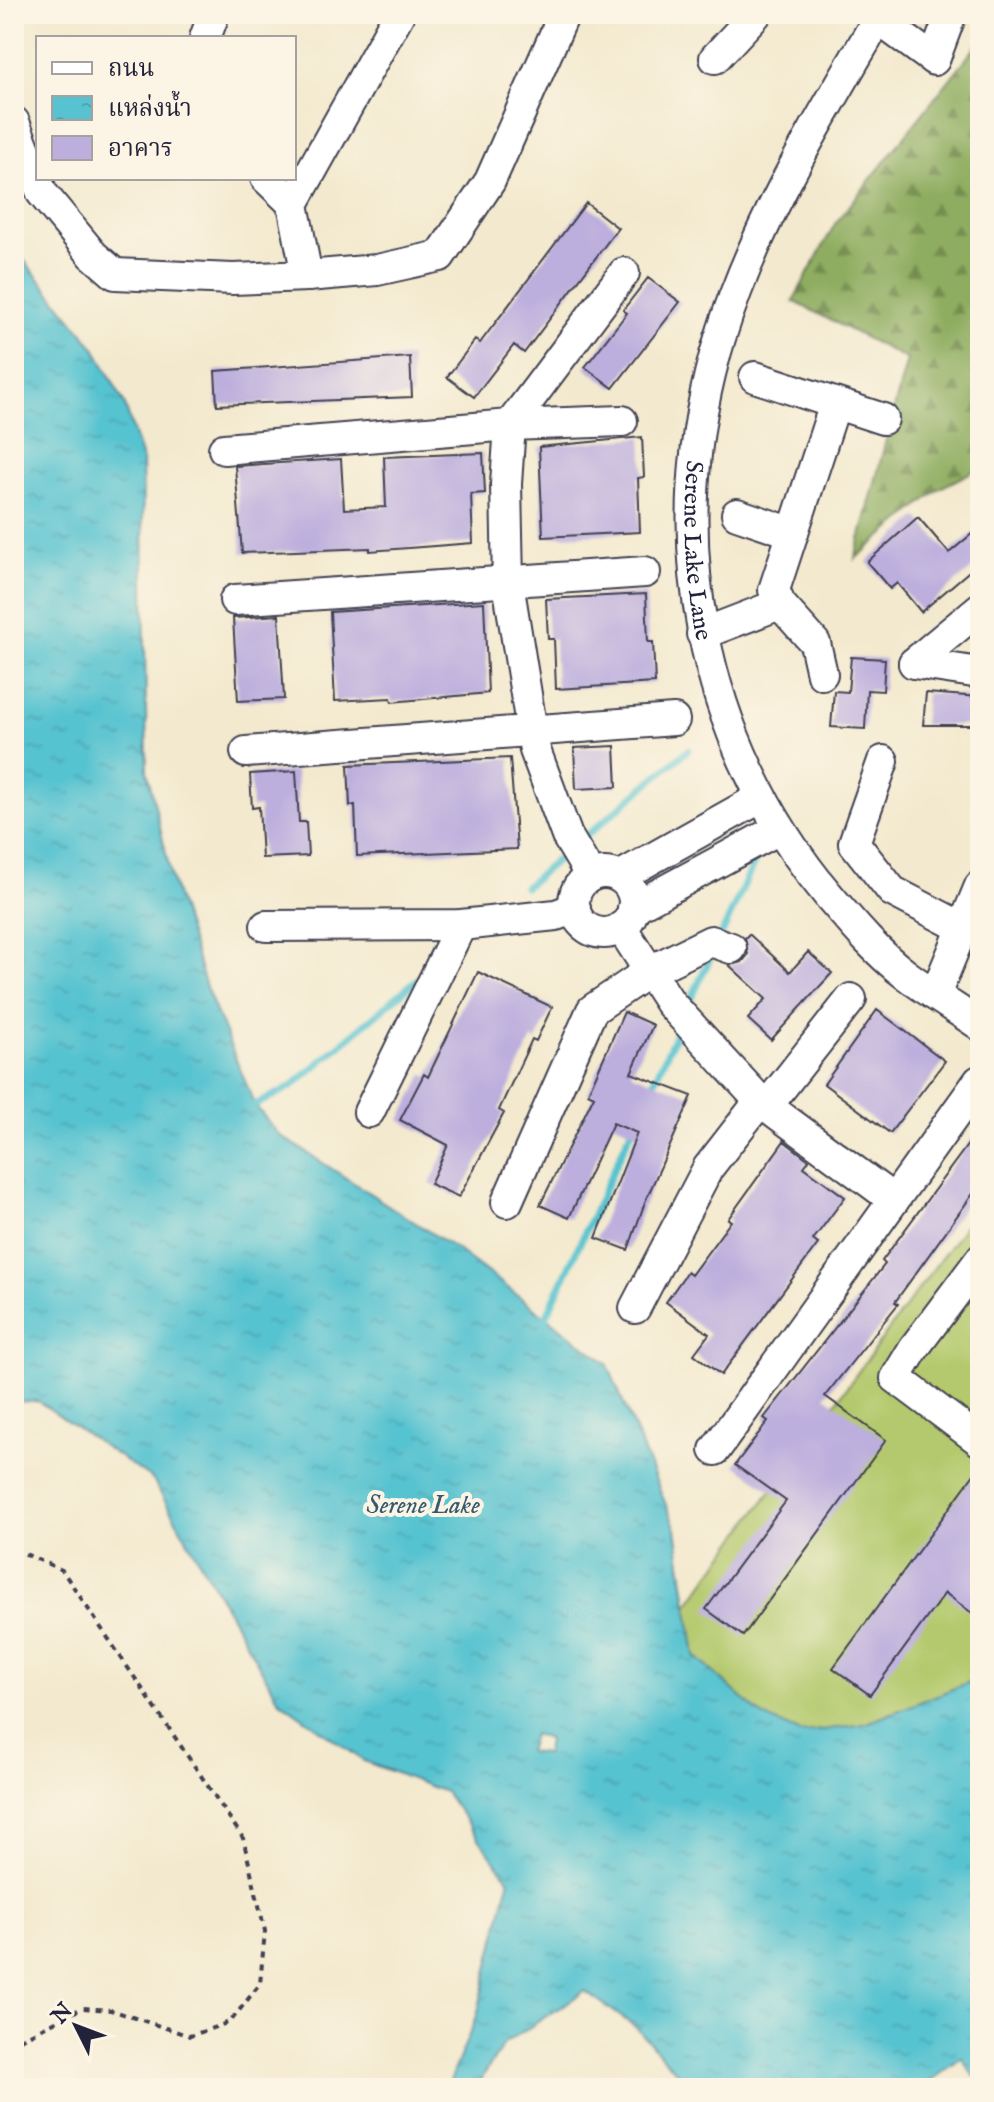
<svg xmlns="http://www.w3.org/2000/svg" width="994" height="2102" font-family="'IM FELL English','Noto Serif Thai',serif">
<style>
.forest{fill:url(#forest-firs);stroke:#58684e;stroke-width:2}
.garden{fill:#b4c96d;stroke:#6b7654;stroke-width:2}
.water{fill:url(#water-ripples);stroke:#3c7286;stroke-width:2;fill-rule:evenodd}
.lines{fill:none;stroke-linecap:round;stroke-linejoin:round}
.stream{stroke:#57c3d0;stroke-width:7}
.building{fill:#bcaedd}
.minor-casing{stroke:#414051;stroke-width:34}
.path{stroke:#414051;stroke-width:4;stroke-dasharray:6 6;stroke-linecap:butt}
.minor{stroke:#fff;stroke-width:30}
.labels{text-anchor:middle;stroke-width:8;stroke-linejoin:round;paint-order:stroke}
.street-label{font-size:24px;fill:#22223b;stroke:#fcf5e5}
.water-label{font-size:26px;font-style:italic;fill:#355a6f;stroke:#fcf5e5}
</style>
<defs>
<pattern id="forest-firs" width="22" height="20" patternUnits="userSpaceOnUse" patternTransform="scale(2)"><rect width="22" height="20" fill="#8fad60"/><path d="M5 1l3.5 6h-7zM16 11l3.5 6h-7z" fill="#748c50"/></pattern>
<pattern id="water-ripples" width="26" height="14" patternUnits="userSpaceOnUse" patternTransform="scale(2)"><rect width="26" height="14" fill="#57c3d0"/><path d="M2 4q2-2 4 0t4 0M15 11q2-2 4 0t4 0" fill="none" stroke="#4ba7b4"/></pattern>
</defs>
<rect width="100%" height="100%" fill="#fcf5e5"/>
<filter id="ink" filterUnits="userSpaceOnUse"><feTurbulence type="fractalNoise" baseFrequency=".0125" numOctaves="2"/><feDisplacementMap in="SourceGraphic" scale="16" xChannelSelector="R" yChannelSelector="G"/><feConvolveMatrix kernelMatrix="1 2 1 2 8 2 1 2 1" color-interpolation-filters="sRGB"/></filter>
<filter id="wash" filterUnits="userSpaceOnUse"><feTurbulence type="fractalNoise" baseFrequency=".006" numOctaves="4" result="noise"/><feDisplacementMap in="SourceGraphic" scale="32" xChannelSelector="R" yChannelSelector="G"/><feGaussianBlur stdDeviation="1.8" result="paint"/><feColorMatrix in="noise" values="0 0 0 0 0 0 0 0 0 0 0 0 0 0 0 0 0 1.4 0 .05"/><feComposite in="paint" operator="in"/></filter>
<g filter="url(#wash)">
<rect width="100%" height="100%" fill="#f3e9ce"/>
<path class="forest" d="M980 41V468L940 488 855 559 907 359 793 301 835 224Z"/>
<path class="garden" d="M980 1205V1678L865 1724 801 1733 762 1716 695 1656 687 1606Z"/>
<path class="water" d="M14 248 95 348 125 405 142 459 147 771 173 884 207 990 255 1105 278 1134 459 1251 607 1363 676 1529 695 1656 762 1716 801 1733 865 1724 980 1678V2074L974 2077 962 2058 921 2088H691L637 2028 585 1991 504 2044 475 2088H447L477 2016 509 1880 445 1792 364 1761 279 1700 153 1480 38 1401 14 1402ZM533 1734 548 1739 546 1754 528 1752Z"/>
<g class="lines">
<path class="stream" d="M587 835 688 750
M525 887 559 858
M720 938 754 863
M686 1010 713 952
M650 1090 680 1025
M255 1105 291 1087 420 977
M546 1317 635 1123"/>
</g>
<g id="blocks">
<path class="building" d="M586 203 618 228 524 353 514 345 474 397 447 377 475 340 480 343Z
M648 278 680 302 613 388 585 367 627 313 623 310Z
M410 357 412 397 217 405 215 371Z
M642 437 644 477 638 478 640 532 543 537 539 447Z
M483 453 485 493 471 494 473 543 370 551V548L242 553 235 466 341 459 344 509 386 507 384 457Z
M918 517 949 553 980 527V562L921 612 897 583 890 589 867 562Z
M646 594 648 642H653L655 683 556 689 554 639H548L546 599Z
M484 602 488 693 392 702 391 698 335 701 330 612Z
M279 615 284 699 238 701 233 618Z
M851 657 885 659 883 691 867 690 865 729 831 727 834 691 848 692Z
M926 693 980 697V725H923Z
M615 746 617 787 576 789 574 748Z
M510 758 517 849 357 856 355 805 350 806 348 765Z
M296 771 299 822H306L308 856 262 858 259 807 252 808 250 774Z
M749 934 790 972 808 952 832 973 771 1040 748 1019 766 999 729 965 742 962 748 955 745 938Z
M478 972 552 1007 536 1041 532 1039 499 1110 504 1113 459 1197 430 1184 448 1145 400 1120 424 1074 428 1077Z
M877 1010 945 1061 890 1133 824 1084Z
M624 1012 653 1025 631 1073 692 1096 645 1202 628 1250 596 1238 637 1133 613 1123 569 1218 540 1205 594 1096 588 1093Z
M980 1128V1184L895 1302 898 1304 825 1396 886 1440 743 1636 706 1609 786 1501 735 1465 768 1421 764 1418 885 1264 882 1261Z
M784 1141 809 1160 804 1167 845 1197 813 1240 818 1244 721 1375 694 1354 709 1334 666 1302 687 1272 691 1275 731 1221 728 1219Z
M980 1466V1619L945 1593 870 1695 833 1668Z"/>
</g>
</g>
<g filter="url(#ink)">
<use href="#blocks" fill-opacity="0" stroke="#414051" stroke-width="2"/>
<g class="lines">
<g class="minor-casing">
<g id="minor">
<path id="s1" d="M881 14C820 119 756 222 720 338 660 532 699 741 829 896 852 923 877 953 905 974 929 992 955 1008 980 1025"/>
<path d="M878 19 934 60 951 14"/>
<path d="M205 38 214 14"/>
<path d="M715 58 756 14"/>
<path d="M14 122 42 193 93 255 115 274 233 279 307 276 293 204 399 14"/>
<path d="M266 178 293 204"/>
<path d="M307 276 377 270 440 256 490 181 564 14"/>
<path d="M755 377 883 419"/>
<path d="M224 449 510 425 622 421"/>
<path d="M737 514 793 533"/>
<path d="M235 600 645 572"/>
<path d="M702 634 780 604"/>
<path d="M914 663 980 608"/>
<path d="M914 663 980 673"/>
<path d="M822 674 815 643 780 604 774 590 835 404"/>
<path d="M246 752 674 720"/>
<path d="M883 761 854 843 892 891 963 928"/>
<circle cx="604" cy="903" r="30"/>
<path d="M591 876 567 836 535 750 508 583 506 484 510 425 624 273"/>
<path d="M619 877 760 798"/>
<path d="M633 908 779 829"/>
<path d="M266 926 461 925 556 915 575 908"/>
<path d="M621 927 670 1003 760 1101 894 1200"/>
<path d="M935 995 980 886"/>
<path d="M767 1106 851 999"/>
<path d="M369 1112 461 925"/>
<path d="M507 1202 592 1010 648 972 711 941 731 948"/>
<path d="M980 1260 914 1348 896 1378 980 1441"/>
<path d="M635 1308 708 1168 760 1101"/>
<path d="M715 1450 979 1081"/>
</g>
</g>
<path class="path" d="M14 1549 62 1570 243 1838 265 1931 260 1984 230 2022 190 2036 111 2010 82 2008 14 2042"/>
<use href="#minor" class="minor"/>
</g>
</g>
<g class="labels">
<g class="street-label">
<text dy="8" stroke="none"><textPath href="#s1" startOffset="578">Serene Lake Lane</textPath></text>
</g>
<g class="water-label">
<text x="423" y="1513">Serene Lake</text>
</g>
</g>
<rect width="994" height="2102" fill="none" stroke="#fcf5e5" stroke-width="48"/>
<rect x="36" y="36" width="260" height="144" fill="#fcf5e5" stroke="#a5a1a1" stroke-width="2"/>
<rect x="52" y="62" width="40" height="12" fill="#ffffff" stroke="#a5a1a1" stroke-width="2"/>
<text x="108" y="76" font-size="24" fill="#22223b">ถนน</text>
<rect x="52" y="96" width="40" height="24" fill="url(#water-ripples)" stroke="#a5a1a1" stroke-width="2"/>
<text x="108" y="116" font-size="24" fill="#22223b">แหล่งน้ำ</text>
<rect x="52" y="136" width="40" height="24" fill="#bcaedd" stroke="#a5a1a1" stroke-width="2"/>
<text x="108" y="156" font-size="24" fill="#22223b">อาคาร</text>
<g transform="translate(76 2026) rotate(312)" stroke="#fcf5e5" stroke-width="6" paint-order="stroke">
<path d="M0-6L14 30L0 20L-14 30Z" fill="#22223b"/>
<text y="-12" font-size="22" font-weight="bold" text-anchor="middle" fill="#22223b">N</text>
</g>
</svg>
